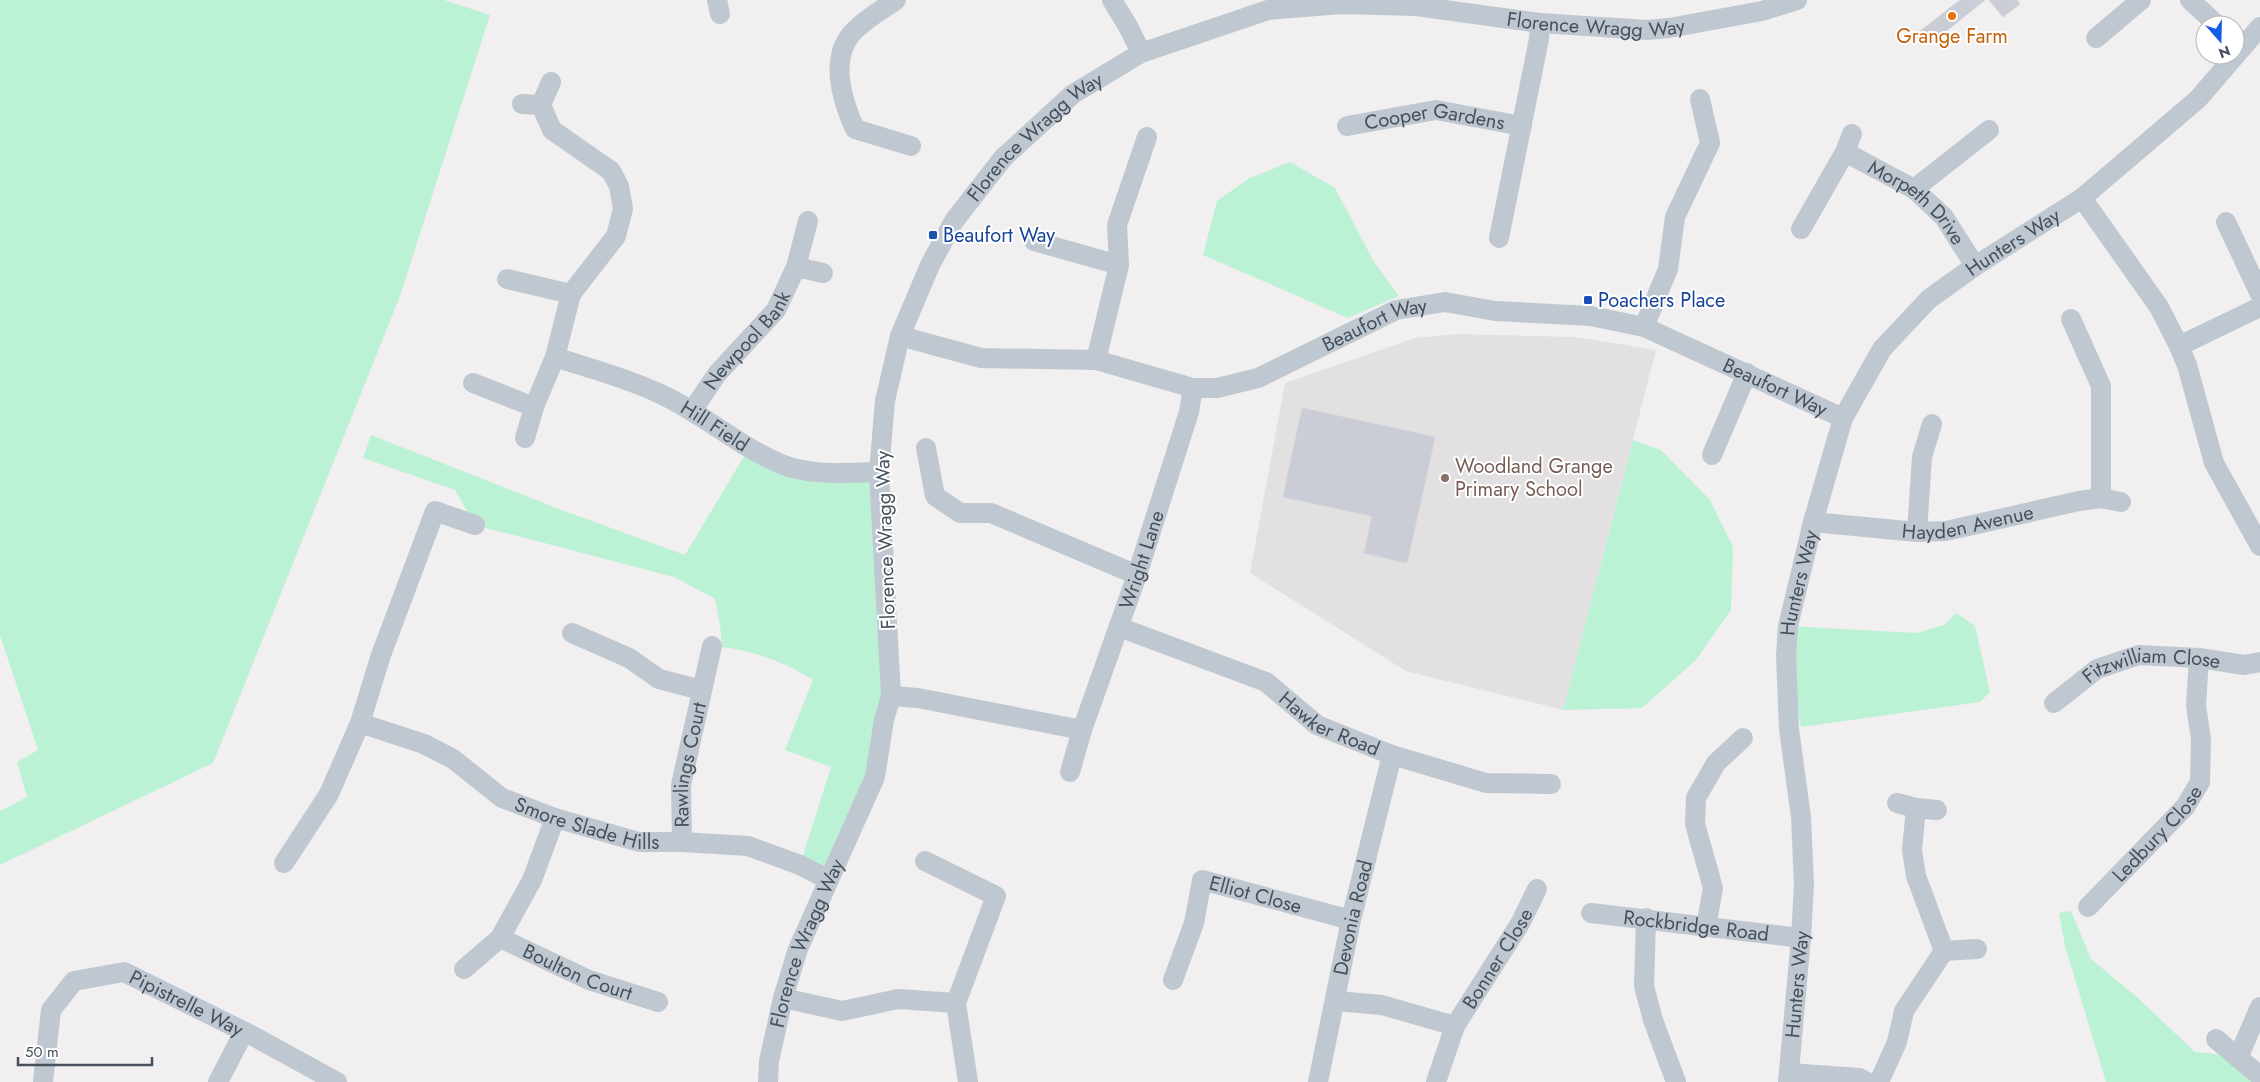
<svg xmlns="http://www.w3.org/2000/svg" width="2260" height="1082" font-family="Jost,sans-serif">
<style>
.education{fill:#e2e0e1}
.green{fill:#bbf1d4}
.building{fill:#cacdd5;stroke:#d2d4db}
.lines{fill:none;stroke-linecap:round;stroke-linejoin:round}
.street{stroke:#bfc8d1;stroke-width:20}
.food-dot{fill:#e8710a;stroke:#fff;stroke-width:2}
.transit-dot{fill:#1a4fb4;stroke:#fff;stroke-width:2}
.education-dot{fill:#8d6e63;stroke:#fff;stroke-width:2}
.labels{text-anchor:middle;stroke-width:4;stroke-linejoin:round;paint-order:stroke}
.street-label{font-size:20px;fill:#46505d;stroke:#fff}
.food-label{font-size:20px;fill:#c56008;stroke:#fff}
.transit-label{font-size:20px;fill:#164399;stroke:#fff;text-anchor:start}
.education-label{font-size:20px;fill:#785e54;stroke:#fff;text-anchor:start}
</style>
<rect width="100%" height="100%" fill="#f1efef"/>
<path class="education" d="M1457 334 1575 337 1656 350 1563 710 1406 671 1250 573 1285 383 1415 338Z"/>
<path class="green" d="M0 0H444L490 15 400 296 213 763 0 865V811L27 797 17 762 38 750 0 635Z
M1290 162 1335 188 1374 262 1399 296 1348 318 1203 255 1217 201 1248 179Z
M371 435 559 509 685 555 749 448 811 471 879 472 884 720 829 880 800 865 831 767 785 750 813 680C785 662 755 651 722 647L720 625 715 599 674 577 475 525 455 490 363 458Z
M1633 440 1661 450 1710 500 1733 547 1731 610 1696 660 1642 708 1563 710Z
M1956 613 1975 626 1990 692 1980 702 1801 727 1786 655 1788 626 1916 633 1944 625Z
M2071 911 2091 959 2139 999 2195 1052 2227 1055 2258 1082H2106L2065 946 2059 913Z"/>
<path class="building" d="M1960 0H1985L1929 45 1919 32Z
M1989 0H2017L2020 4 2003 17Z
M1302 408 1435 437 1407 563 1364 553 1372 516 1283 497Z"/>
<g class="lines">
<g class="street">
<path d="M717 0 720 14"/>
<path d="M896 0C883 9 867 18 855 30 828 56 842 101 855 129L911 146"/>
<path d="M1112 0 1129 28 1141 53"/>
<path d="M2190 0 2217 25"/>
<path d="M2096 38 2141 0"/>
<path d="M522 104 541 105"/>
<path id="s1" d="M1347 126 1436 110 1522 126"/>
<path id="s2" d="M1845 152 1914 189 1944 217 1975 266"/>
<path d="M1914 189 1989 130"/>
<path d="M2082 198 2159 307 2179 346 2187 365 2214 463 2260 546"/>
<path d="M2226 222 2260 294"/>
<path d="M1801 229 1845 152 1852 134"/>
<path d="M1499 238 1539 39 1540 23"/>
<path d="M1034 241 1119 265"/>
<path d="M796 267 823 273"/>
<path d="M507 279 571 294"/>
<path d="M2071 319 2101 386V498"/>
<path d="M1644 327 1668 269 1675 217 1710 143 1700 99"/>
<path id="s3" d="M900 336 981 358 1096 360 1193 388H1217L1258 378 1396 310 1445 302 1495 311 1591 316 1644 327 1843 418"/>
<path d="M2179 346 2260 307"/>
<path id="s4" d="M555 357C588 368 624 377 656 392 700 411 736 445 781 464 810 476 848 473 879 472"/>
<path d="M1096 360 1119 265 1117 225 1147 137"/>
<path d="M473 383 534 407"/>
<path id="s5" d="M692 411 717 374 776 310 796 267 808 221"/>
<path d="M525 438 534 407 555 357 571 294 616 236 623 209 619 186 611 171 552 130 541 105 551 82"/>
<path d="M926 448 935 496 960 513H991L1137 575"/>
<path d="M1712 455 1747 373"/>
<path id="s6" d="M1813 522 1917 532 1946 531 2079 501 2101 498 2121 502"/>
<path d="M1917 532 1922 457 1932 424"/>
<path id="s7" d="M1119 627 1266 682 1317 725 1392 755 1486 783 1551 784"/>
<path d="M572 633 629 658 659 679 701 690"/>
<path d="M891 696 918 698 1082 730"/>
<path id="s8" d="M2054 703 2097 669 2139 655 2199 658 2244 665 2260 662"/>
<path id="s9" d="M360 723 424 744 453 759 502 798 555 818 639 842H682L748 846 800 865 829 880"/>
<path id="s10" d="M1070 772 1082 730 1137 575 1189 412 1193 388"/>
<path d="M1897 803 1916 808 1937 810"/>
<path id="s11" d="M682 842 681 785 712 646"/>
<path d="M925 861 996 896 956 1003 968 1082"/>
<path d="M284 863 329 794 360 723 381 655 435 511 475 525"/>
<path id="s12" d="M2088 907 2185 807 2200 782 2201 739 2196 705 2199 658"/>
<path id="s13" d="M1591 913 1801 938"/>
<path d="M1646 918 1644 986 1653 1020 1676 1082"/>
<path d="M1706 927 1713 888 1695 824 1696 798 1716 763 1743 738"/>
<path id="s14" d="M500 938 589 980 658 1002"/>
<path d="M1944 951 1977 949"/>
<path d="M464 969 500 938 532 880 555 818"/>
<path id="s15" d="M1173 980 1194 923 1202 880 1351 920"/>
<path d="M783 998 842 1011 898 999 956 1003"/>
<path d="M1335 1001 1382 1005 1455 1026"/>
<path d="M2216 1039 2260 1076"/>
<path d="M2238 1058 2260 1007"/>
<path d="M1789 1073 1859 1078 1867 1082"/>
<path id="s16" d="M43 1082 51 1010 74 981 124 972 253 1036 337 1082"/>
<path d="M218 1082 244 1032"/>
<path id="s17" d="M768 1082 769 1061 783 998 798 949 875 777 884 720 891 696 879 472 885 401 900 336 930 265 954 221 1003 158 1073 94 1141 53 1268 10 1342 4 1416 6 1540 23 1647 30 1669 28 1762 11 1797 0"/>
<path id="s18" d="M1318 1082 1351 920 1392 755"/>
<path id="s19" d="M1436 1082 1455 1026 1521 922 1537 889"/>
<path id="s20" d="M1788 1082 1801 938 1804 885 1801 817 1789 729 1786 655 1788 626 1813 522 1843 418 1882 349 1929 299 1975 266 2082 198 2198 99 2260 27"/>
<path d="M1879 1082 1897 1042 1904 1011 1944 951 1916 876 1912 850 1916 808"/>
</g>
</g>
<circle class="food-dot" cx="1952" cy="16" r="5"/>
<g class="transit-dot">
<rect x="928" y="230" width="10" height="10" rx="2.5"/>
<rect x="1583" y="295" width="10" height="10" rx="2.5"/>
</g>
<circle class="education-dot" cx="1445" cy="478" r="5"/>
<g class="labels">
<g class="street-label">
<text dy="7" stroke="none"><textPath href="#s17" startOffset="1615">Florence Wragg Way</textPath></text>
<text dy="7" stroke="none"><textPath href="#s1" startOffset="89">Cooper Gardens</textPath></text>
<text dy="7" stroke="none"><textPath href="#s17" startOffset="1015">Florence Wragg Way</textPath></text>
<text dy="7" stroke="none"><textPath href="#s2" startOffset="89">Morpeth Drive</textPath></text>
<text dy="7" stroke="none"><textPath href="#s20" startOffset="922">Hunters Way</textPath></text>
<text dy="7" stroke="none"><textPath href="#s3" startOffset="495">Beaufort Way</textPath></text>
<text dy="7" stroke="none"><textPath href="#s5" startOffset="90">Newpool Bank</textPath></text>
<text dy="7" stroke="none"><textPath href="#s3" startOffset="915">Beaufort Way</textPath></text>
<text dy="7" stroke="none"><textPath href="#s4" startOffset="175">Hill Field</textPath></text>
<text dy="7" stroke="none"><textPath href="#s6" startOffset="156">Hayden Avenue</textPath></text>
<text transform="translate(885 540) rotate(-92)" y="7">Florence Wragg Way</text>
<text dy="7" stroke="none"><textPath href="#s10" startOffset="224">Wright Lane</textPath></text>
<text dy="7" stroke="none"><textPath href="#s20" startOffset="502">Hunters Way</textPath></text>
<text dy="7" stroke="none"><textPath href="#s8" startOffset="110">Fitzwilliam Close</textPath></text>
<text dy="7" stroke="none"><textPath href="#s7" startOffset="234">Hawker Road</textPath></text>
<text dy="7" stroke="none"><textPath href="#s11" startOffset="78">Rawlings Court</textPath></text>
<text dy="7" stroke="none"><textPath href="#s9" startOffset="252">Smore Slade Hills</textPath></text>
<text dy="7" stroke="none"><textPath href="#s12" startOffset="101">Ledbury Close</textPath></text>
<text dy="7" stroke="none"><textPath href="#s15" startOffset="160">Elliot Close</textPath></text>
<text dy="7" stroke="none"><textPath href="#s18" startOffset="168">Devonia Road</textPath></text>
<text dy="7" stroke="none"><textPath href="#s13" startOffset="106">Rockbridge Road</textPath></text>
<text dy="7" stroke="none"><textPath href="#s17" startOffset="145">Florence Wragg Way</textPath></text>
<text dy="7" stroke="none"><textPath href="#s19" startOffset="139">Bonner Close</textPath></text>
<text dy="7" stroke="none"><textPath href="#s14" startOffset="85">Boulton Court</textPath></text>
<text dy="7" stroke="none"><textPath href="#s20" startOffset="98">Hunters Way</textPath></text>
<text dy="7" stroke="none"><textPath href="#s16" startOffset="230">Pipistrelle Way</textPath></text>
</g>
<g class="food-label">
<text x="1952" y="43">Grange Farm</text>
</g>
<g class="transit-label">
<text x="943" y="242">Beaufort Way</text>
<text x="1598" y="307">Poachers Place</text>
</g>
<g class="education-label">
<text x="1455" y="473">Woodland Grange<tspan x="1455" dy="23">Primary School</tspan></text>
</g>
</g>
<g transform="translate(2220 40) rotate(160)"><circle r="24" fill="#ffffff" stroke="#b5b9be"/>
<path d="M0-4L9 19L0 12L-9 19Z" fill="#125ee8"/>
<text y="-8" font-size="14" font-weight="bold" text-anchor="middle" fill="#46505d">N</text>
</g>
<path d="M18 1057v8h134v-8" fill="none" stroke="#46505d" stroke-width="2.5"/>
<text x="25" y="1057" font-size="15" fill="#46505d" stroke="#ffffff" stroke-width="4" paint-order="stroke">50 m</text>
</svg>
